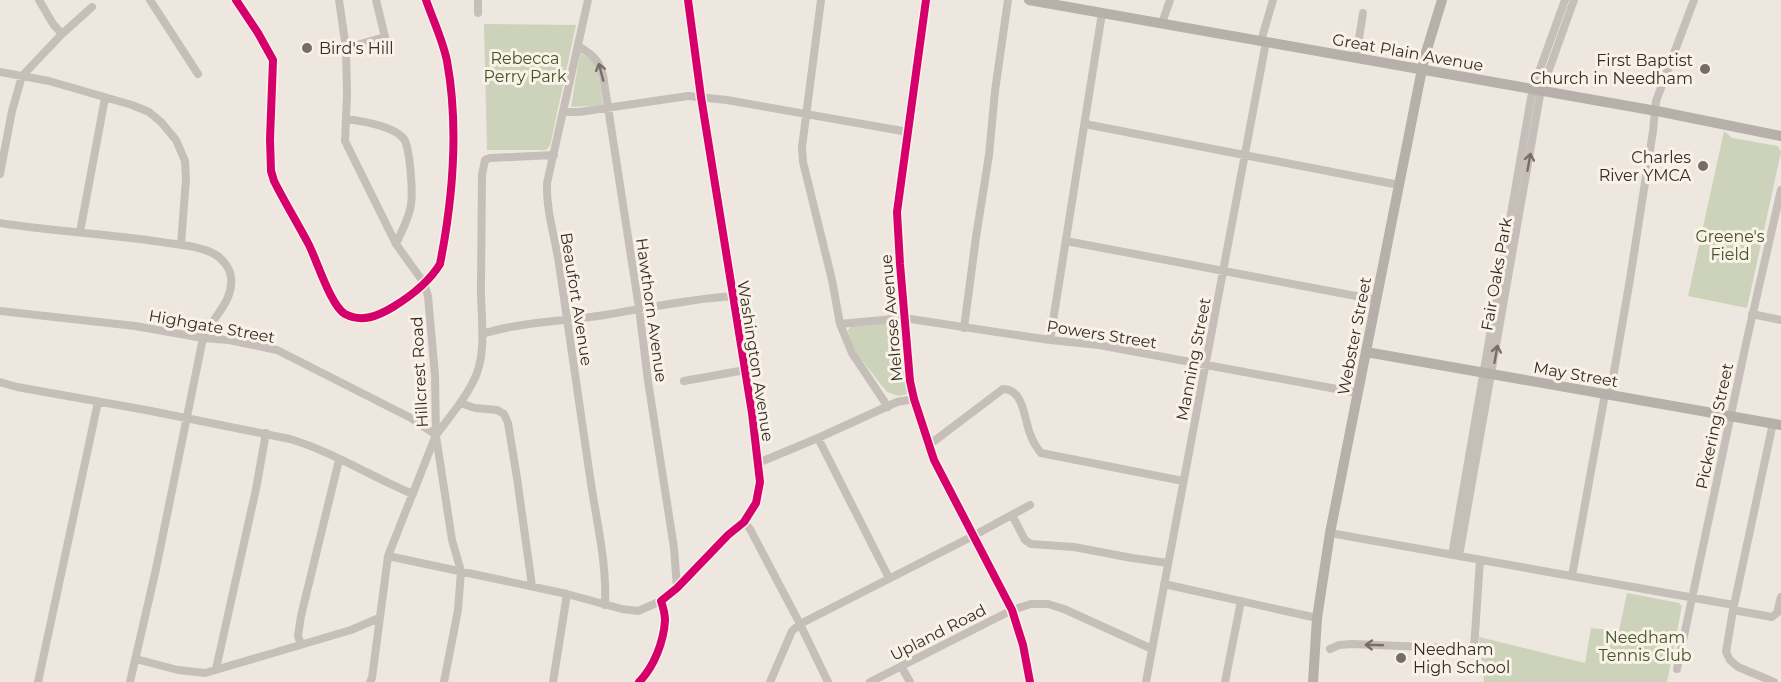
<svg xmlns="http://www.w3.org/2000/svg" width="1781" height="682" font-family="Montserrat,sans-serif">
<style>
.green{fill:#cdd2ba}
.lines{fill:none;stroke-linecap:round;stroke-linejoin:round}
.street{stroke:#c6bfb9;stroke-width:8}
.secondary{stroke:#b6afaa;stroke-width:10}
.cycleway-casing{stroke:#f9f2e7;stroke-width:11}
.cycleway{stroke:#d6006c;stroke-width:8}
.oneway{stroke:#776e69}
.poi-dot{fill:#766d68;stroke:#f9f2e7;stroke-width:2}
.labels{text-anchor:middle;stroke-width:6;stroke-linejoin:round;paint-order:stroke}
.poi-label{font-size:16px;fill:#362c27;stroke:#f9f2e7;text-anchor:start}
.street-label{font-size:16px;fill:#362c27;stroke:#f9f2e7}
.park-label{font-size:16px;fill:#44552b;stroke:#f9f2e7}
</style>
<rect width="100%" height="100%" fill="#ede7e0"/>
<path class="green" d="M484 24 576 25 550 146 546 150H487Z
M580 53 595 62 599 75 603 105 571 107Z
M1724 131 1732 138 1778 146 1781 152 1747 308 1688 296Z
M889 322 898 323 902 327 909 388 907 394 899 396 887 392 857 354 850 339 848 330 852 325Z
M1627 593 1679 603 1682 606 1667 682H1484L1479 637 1585 663 1591 628 1619 631Z"/>
<g class="lines">
<path class="street" d="M39 0 53 24 62 34
M150 0 198 74
M236 0 258 33 273 60 270 139 271 171 274 181C285 203 298 224 309 245 317 261 331 306 345 314 362 323 378 316 393 307 411 296 429 282 440 264 453 198 459 127 447 61 443 41 433 20 426 0
M339 0 346 48 347 95 345 141 396 244 424 283 428 296 435 375 436 435 388 556 372 678 370 682
M478 0V13
M588 0 547 183C546 211 555 237 559 264 569 335 579 406 590 477 596 519 607 562 605 605
M821 0 802 147 803 162 832 280 840 324 852 353 888 407
M926 0 897 212 900 264 910 381 914 399 934 460 1012 610 1023 645 1030 682
M1162 23 1170 0
M1261 41 1273 0
M578 46C591 54 599 59 603 75L639 308 648 381 674 548 677 588
M346 48 385 37 376 0
M1356 58 1363 13
M0 72 49 81 132 105 149 112 161 122 176 140 185 161 186 179 181 245
M564 112H579L688 96 727 100 908 132
M346 119C362 121 394 126 404 139 410 148 413 193 411 204 410 217 401 232 396 244
M1085 124 1399 185
M0 174 12 111 22 76 62 34 92 7
M0 223C56 232 112 234 168 243 183 245 203 247 216 255 224 260 230 269 231 277 234 302 212 317 203 338L156 569 130 682
M80 232 105 98
M1066 241 1377 300
M0 311 135 326 203 338 229 340 277 350 411 418 436 435
M1752 314 1781 320
M840 324 904 318 1050 340 1099 345 1358 393
M964 328 976 237 989 155 995 91 1008 0
M482 334C520 322 565 321 605 315 648 308 689 299 733 296
M1050 340 1102 13
M684 381 745 370
M0 382 17 387 146 410 290 439C333 452 372 477 413 494
M1610 395 1630 279 1653 131 1656 101 1694 0
M460 403 475 408 497 410 504 414 508 423 517 478 532 586
M1773 423 1733 610 1726 652 1730 660 1738 667 1774 682
M436 435C450 416 468 396 477 373 487 345 480 311 481 281 481 246 482 210 482 175L485 160 490 158 554 155
M436 436 452 540 461 571 458 610 444 682
M818 438 889 578
M929 445 1003 389C1025 389 1024 422 1031 436 1033 442 1037 448 1041 453L1183 481
M758 463 818 438 897 402 914 399
M1012 515 1025 540 1031 544 1074 547 1132 558 1168 563
M744 522 750 529 800 624 828 682
M1330 533 1734 605
M1452 555 1531 98 1536 80 1565 0
M388 556 567 594 622 609 638 611 661 601
M1459 556 1540 95 1574 0
M1572 576 1605 394
M1164 584 1317 618
M1733 610 1772 617 1777 613 1781 597
M301 644 298 636 301 616 339 460
M1330 649 1339 645 1352 644 1474 649 1480 560
M136 659 178 670 205 673 351 630 379 618
M901 666 910 682
M216 669 256 489 266 433
M1677 669 1747 339 1781 190
M38 682 98 402
M553 682 567 594
M639 682C654 667 664 641 665 620 665 614 663 607 661 601L677 588 728 535 744 522 756 503 760 482 752 413 701 97 688 0
M770 682 792 631 800 624 973 536 1030 505
M870 682 1012 610 1031 604H1048L1064 609 1152 649
M1146 682 1266 42
M1225 682 1241 601"/>
<path class="secondary" d="M1029 0 1662 112 1781 136
M1366 352 1781 425
M1313 682 1317 618 1330 533 1424 59 1442 0"/>
<g class="cycleway-casing">
<path id="cycleway" d="M236 0 258 33 273 60 270 139 271 171 274 181C285 203 298 224 309 245 317 261 331 306 345 314 362 323 378 316 393 307 411 296 429 282 440 264 453 198 459 127 447 61 443 41 433 20 426 0
M926 0 897 212 900 264 910 381 914 399 934 460 1012 610 1023 645 1030 682
M639 682C654 667 664 641 665 620 665 614 663 607 661 601L677 588 728 535 744 522 756 503 760 482 752 413 701 97 688 0"/>
</g>
<use href="#cycleway" class="cycleway"/>
</g>
<defs><path id="oneway-shaft" d="M-6 0H5M1.5-3L5.5 0L1.5 3" fill="none" stroke-width="1.6" stroke-linecap="round" stroke-linejoin="round" transform="scale(1.5)"/></defs>
<g class="oneway">
<use href="#oneway-shaft" transform="translate(601 72) rotate(-105)"/>
<use href="#oneway-shaft" transform="translate(1529 162) rotate(-80)"/>
<use href="#oneway-shaft" transform="translate(1496 354) rotate(-80)"/>
<use href="#oneway-shaft" transform="translate(1374 645) rotate(-178)"/>
</g>
<g class="poi-dot">
<circle cx="307" cy="48" r="6"/>
<circle cx="1705" cy="69" r="6"/>
<circle cx="1703" cy="166" r="6"/>
<circle cx="1401" cy="658" r="6"/>
</g>
<g class="labels">
<g class="poi-label">
<text x="319" y="54">Bird's Hill</text>
<text x="1693" y="66" text-anchor="end">First Baptist<tspan x="1693" dy="18">Church in Needham</tspan></text>
<text x="1691" y="163" text-anchor="end">Charles<tspan x="1691" dy="18">River YMCA</tspan></text>
<text x="1413" y="655">Needham<tspan x="1413" dy="18">High School</tspan></text>
</g>
<g class="street-label">
<text transform="translate(1408 52) rotate(10)" y="6">Great Plain Avenue</text>
<text transform="translate(1496 274) rotate(-80)" y="6">Fair Oaks Park</text>
<text transform="translate(577 299) rotate(81)" y="6">Beaufort Avenue</text>
<text transform="translate(652 310) rotate(82)" y="6">Hawthorn Avenue</text>
<text transform="translate(891 318) rotate(-95)" y="6">Melrose Avenue</text>
<text transform="translate(212 326) rotate(10)" y="6">Highgate Street</text>
<text transform="translate(1102 334) rotate(9)" y="6">Powers Street</text>
<text transform="translate(1354 336) rotate(-79)" y="6">Webster Street</text>
<text transform="translate(1193 359) rotate(-79)" y="6">Manning Street</text>
<text transform="translate(756 361) rotate(81)" y="6">Washington Avenue</text>
<text transform="translate(419 372) rotate(-93)" y="6">Hillcrest Road</text>
<text transform="translate(1576 374) rotate(10)" y="6">May Street</text>
<text transform="translate(1714 426) rotate(-78)" y="6">Pickering Street</text>
<text transform="translate(938 632) rotate(-27)" y="6">Upland Road</text>
</g>
<g class="park-label">
<text x="525" y="64">Rebecca<tspan x="525" dy="18">Perry Park</tspan></text>
<text x="1730" y="242">Greene's<tspan x="1730" dy="18">Field</tspan></text>
<text x="1645" y="643">Needham<tspan x="1645" dy="18">Tennis Club</tspan></text>
</g>
</g>
</svg>
